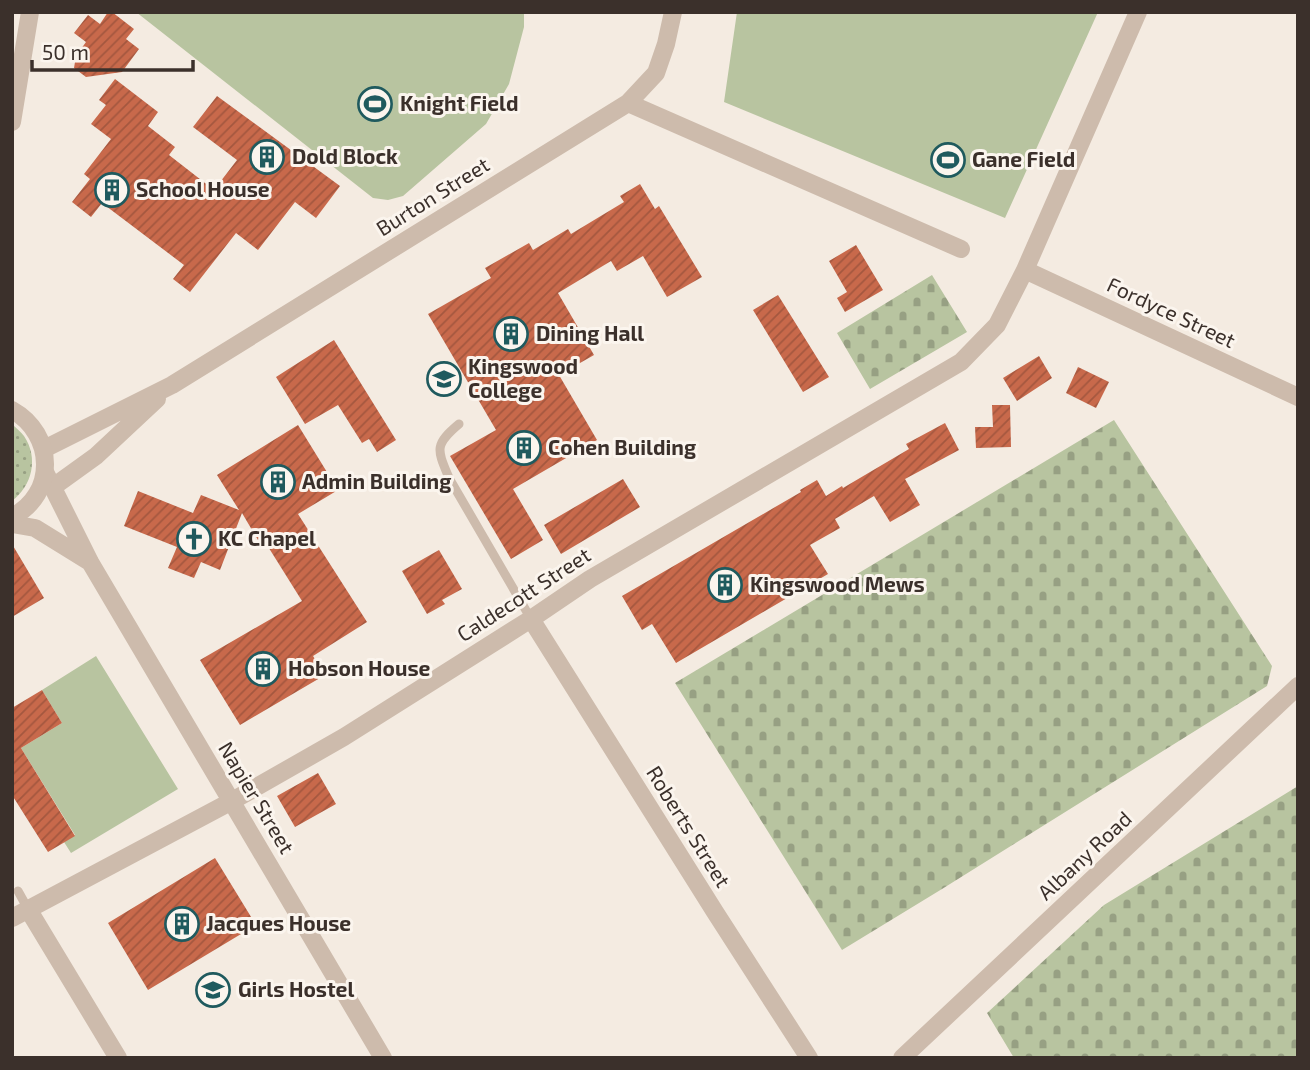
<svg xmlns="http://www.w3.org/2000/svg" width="1310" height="1070" font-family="'Exo 2',sans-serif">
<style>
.grass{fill:url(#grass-dots)}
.cemetery{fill:url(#cemetery-stones)}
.park{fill:#b8c4a0}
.building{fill:url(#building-hatch)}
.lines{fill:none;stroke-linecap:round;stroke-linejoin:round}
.service{stroke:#cdbbac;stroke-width:9}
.minor{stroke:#cdbbac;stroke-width:18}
.tertiary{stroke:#cdbbac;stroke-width:18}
.labels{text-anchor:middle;stroke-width:6;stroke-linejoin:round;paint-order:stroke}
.poi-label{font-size:21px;font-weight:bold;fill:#3b302b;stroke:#fbf5ee;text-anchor:start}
.street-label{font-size:21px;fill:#3b302b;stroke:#fbf5ee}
</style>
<defs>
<pattern id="grass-dots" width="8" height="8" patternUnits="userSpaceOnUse" patternTransform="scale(1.75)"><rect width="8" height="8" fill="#b8c4a0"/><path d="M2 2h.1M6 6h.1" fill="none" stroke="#97a083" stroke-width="1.8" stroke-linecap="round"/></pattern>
<pattern id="cemetery-stones" width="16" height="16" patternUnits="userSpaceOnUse" patternTransform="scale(1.75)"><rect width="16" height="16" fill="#b8c4a0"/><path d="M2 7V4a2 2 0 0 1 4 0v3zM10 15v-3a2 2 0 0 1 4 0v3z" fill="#97a083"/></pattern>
<pattern id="building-hatch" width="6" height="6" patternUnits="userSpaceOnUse" patternTransform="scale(1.75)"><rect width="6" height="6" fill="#c8694b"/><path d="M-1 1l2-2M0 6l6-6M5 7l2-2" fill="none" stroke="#a4573f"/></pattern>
</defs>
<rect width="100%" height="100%" fill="#f4ebe1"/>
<path class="grass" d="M12 424C16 428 21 432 24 436 39 458 32 486 12 501Z"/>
<path class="cemetery" d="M932 275 967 332 870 389 837 333Z
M1114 420 1272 666 1267 686 942 889 842 950 675 683Z
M1298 786V1058H1014L987 1013 1104 905Z"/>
<path class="park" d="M136 12H524V27L509 84 486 124 403 196 388 200 373 198Z
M737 12H1098L1005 218 724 102Z
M96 656 178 789 71 853 64 842 75 835 21 748 62 723 42 690Z"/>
<path class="building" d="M108 12H112L134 29 126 39 139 49 122 72 86 77 74 68 76 56 86 42 74 33 88 15 100 24Z
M115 79 158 112 148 126 175 147 169 155 214 190 237 160 193 127 217 96 340 186 316 218 295 202 258 250 236 233 190 292 173 279 184 265 102 203 91 217 72 202 90 179 84 174 111 139 91 124 106 105 99 100Z
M640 184 655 209 659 206 702 277 667 297 643 256 617 271 611 261 558 293 594 355 559 375 597 440 513 489 543 540 511 559 450 456 496 430 428 314 491 278 485 268 529 243 533 250 568 229 571 234 624 202 620 196Z
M856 245 883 290 845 312 837 298 847 292 829 261Z
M778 295 829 377 803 392 753 310Z
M334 340 396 440 377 452 369 439 362 443 338 405 305 424 276 377Z
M1039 356 1052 378 1017 401 1003 378Z
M1078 367 1109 382 1096 408 1066 393Z
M992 405H1010L1011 447 976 448 975 427H993Z
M945 423 959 450 905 479 920 505 890 522 874 496 835 519 840 528 810 545 828 574 676 663 652 624 642 630 622 596 801 492 800 490 817 480 826 496 842 486 843 488 909 449 906 444Z
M298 425 338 490 298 514 367 622 313 656 325 675 240 725 200 660 302 601 262 537 258 540 242 513 220 570 201 562 194 578 168 568 177 547 124 526 138 491 193 513 201 495 239 510 217 475Z
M623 479 640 507 561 554 544 525Z
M12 544 44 598 12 617Z
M439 550 462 589 442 600 445 604 427 614 402 571Z
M42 690 62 723 21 748 75 836 48 852 12 795V708Z
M318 773 336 804 295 827 277 796Z
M215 858 256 925 148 990 108 923Z"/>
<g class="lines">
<path class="service" d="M459 424C434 445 437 449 449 478L531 619
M18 891 28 909"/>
<path class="minor" d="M628 103 961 249
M12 122 30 12
M1025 270 1298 397
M44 449 172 385 628 103 656 73 666 44 673 12
M45 472 90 562 383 1058
M53 487 96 456 157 399
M12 524 35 528 90 562
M531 619 715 912 809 1058
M28 909 118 1058
M12 918 232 801 344 737 531 619 590 579 961 362 997 325 1025 270 1138 12
M902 1058 1298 686"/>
<path class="tertiary" d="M12 410C55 434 57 494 12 517"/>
</g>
<defs>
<g id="stadium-ring" transform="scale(1.75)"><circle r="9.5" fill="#fbf5ee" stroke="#1f5a5e" stroke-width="1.5"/><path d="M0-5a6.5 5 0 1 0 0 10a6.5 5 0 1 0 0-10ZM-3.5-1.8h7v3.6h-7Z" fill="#1f5a5e"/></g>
<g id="building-ring" transform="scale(1.75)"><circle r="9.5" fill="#fbf5ee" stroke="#1f5a5e" stroke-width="1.5"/><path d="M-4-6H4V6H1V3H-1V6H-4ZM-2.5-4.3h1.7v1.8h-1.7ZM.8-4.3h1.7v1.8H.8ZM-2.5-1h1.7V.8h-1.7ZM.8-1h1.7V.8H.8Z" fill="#1f5a5e"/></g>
<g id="school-ring" transform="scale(1.75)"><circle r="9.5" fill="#fbf5ee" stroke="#1f5a5e" stroke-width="1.5"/><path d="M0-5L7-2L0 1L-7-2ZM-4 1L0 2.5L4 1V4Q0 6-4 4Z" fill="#1f5a5e"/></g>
<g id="church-ring" transform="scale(1.75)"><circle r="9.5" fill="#fbf5ee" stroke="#1f5a5e" stroke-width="1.5"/><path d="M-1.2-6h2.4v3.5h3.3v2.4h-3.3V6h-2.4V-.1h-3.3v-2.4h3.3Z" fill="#1f5a5e"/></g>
</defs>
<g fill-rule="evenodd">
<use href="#stadium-ring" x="375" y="104"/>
<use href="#building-ring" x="267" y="157"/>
<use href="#stadium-ring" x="948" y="160"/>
<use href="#building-ring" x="112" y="190"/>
<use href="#building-ring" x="511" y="334"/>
<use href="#school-ring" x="444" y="379"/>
<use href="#building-ring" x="524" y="448"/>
<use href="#building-ring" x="278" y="482"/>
<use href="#church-ring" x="194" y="539"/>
<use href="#building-ring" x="725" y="585"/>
<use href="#building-ring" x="263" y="669"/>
<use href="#building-ring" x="182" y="924"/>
<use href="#school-ring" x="213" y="990"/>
</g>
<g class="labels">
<g class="poi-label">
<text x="400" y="111">Knight Field</text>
<text x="292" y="164">Dold Block</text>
<text x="972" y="167">Gane Field</text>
<text x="136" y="197">School House</text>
<text x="536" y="341">Dining Hall</text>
<text x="468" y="374">Kingswood<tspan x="468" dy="24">College</tspan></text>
<text x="548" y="455">Cohen Building</text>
<text x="302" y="489">Admin Building</text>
<text x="218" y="546">KC Chapel</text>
<text x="750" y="592">Kingswood Mews</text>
<text x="288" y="676">Hobson House</text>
<text x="206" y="931">Jacques House</text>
<text x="238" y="997">Girls Hostel</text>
</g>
<g class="street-label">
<text transform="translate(433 197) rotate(-32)" y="7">Burton Street</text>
<text transform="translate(1171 313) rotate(25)" y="7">Fordyce Street</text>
<text transform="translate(524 595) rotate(-33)" y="7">Caldecott Street</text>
<text transform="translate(256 798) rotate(59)" y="7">Napier Street</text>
<text transform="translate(688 827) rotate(58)" y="7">Roberts Street</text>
<text transform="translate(1085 856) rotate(-43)" y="7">Albany Road</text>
</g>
</g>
<rect width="1310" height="1070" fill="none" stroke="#3b302b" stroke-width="28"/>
<path d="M32 60v10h161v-10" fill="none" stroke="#3b302b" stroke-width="3.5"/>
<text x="42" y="60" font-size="21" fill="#3b302b" stroke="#fbf5ee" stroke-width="5" paint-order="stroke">50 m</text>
</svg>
